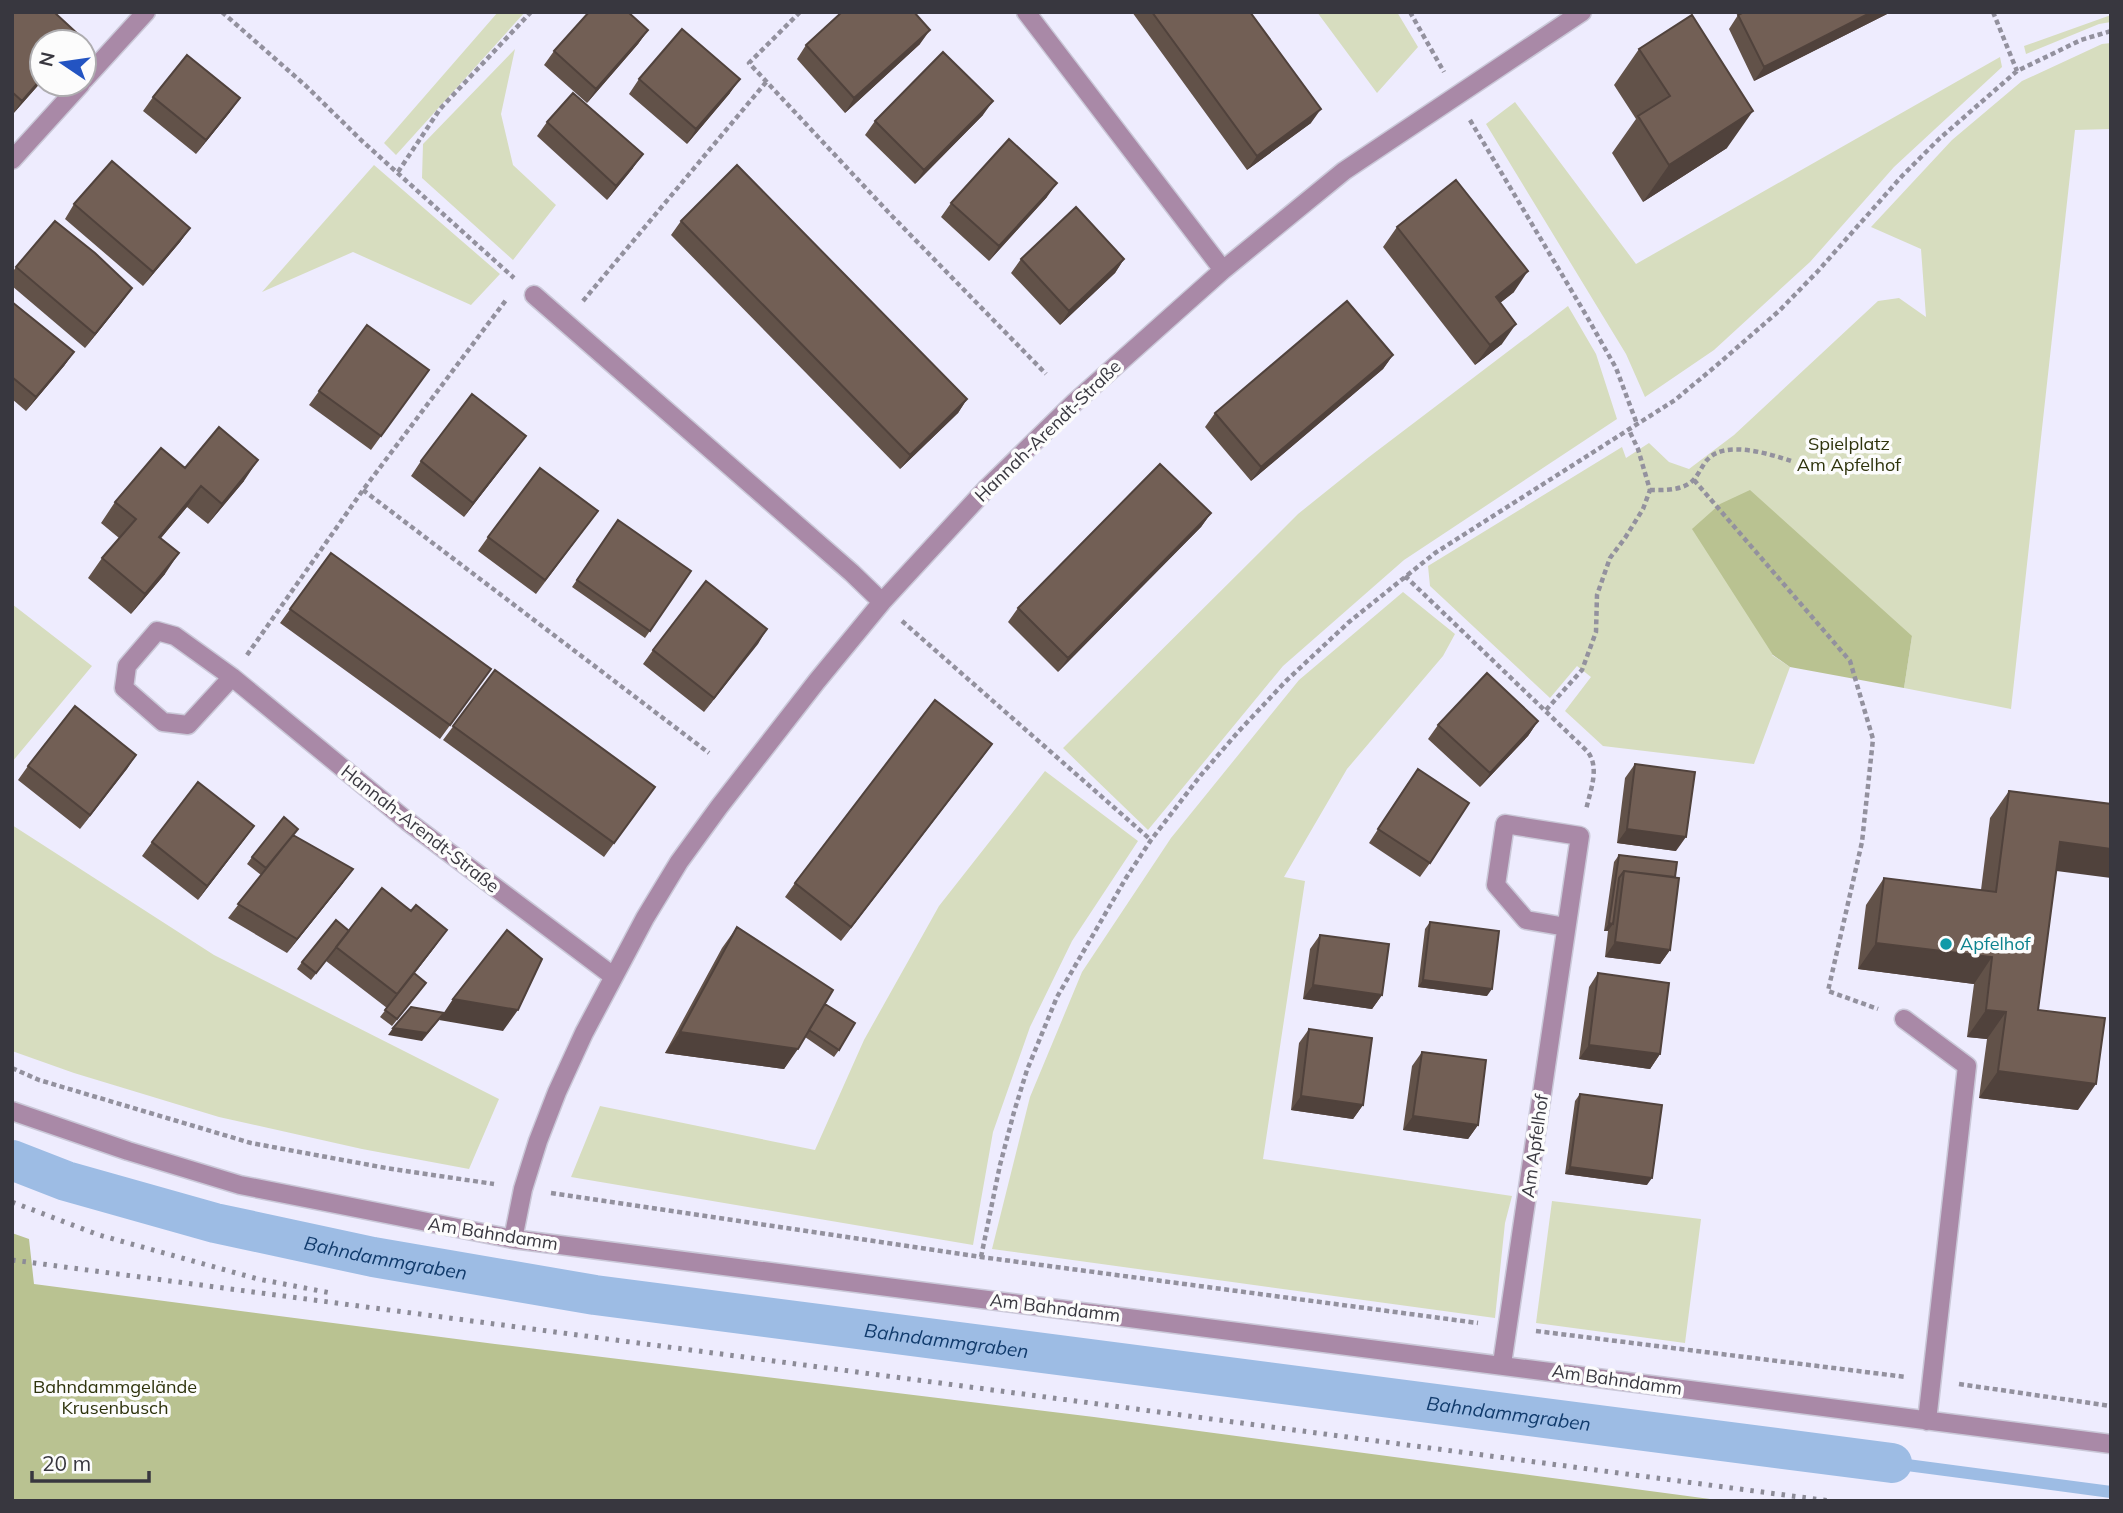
<svg xmlns="http://www.w3.org/2000/svg" width="2123" height="1513" font-family="Mulish,sans-serif">
<style>
.green{fill:#d7ddbf}
.forest{fill:#b9c291}
.lines{fill:none;stroke-linecap:round;stroke-linejoin:round}
.stream{stroke:#9dbce4;stroke-width:12}
.canal{stroke:#9dbce4;stroke-width:40}
.minor-casing{stroke:#cac8d8;stroke-width:21}
.path{stroke:#93919e;stroke-width:4.5;stroke-dasharray:5 3.5;stroke-linecap:butt}
.minor{stroke:#a989a7;stroke-width:18}
.rail{stroke:#8c8b97;stroke-width:5;stroke-dasharray:3.5 7;stroke-linecap:butt}
.wall{fill:#625249}
.shaded-wall{fill:#50423c}
.building{fill:#725f55;stroke:#50423c;stroke-width:2}
.culture-dot{fill:#0f9aa8;stroke:#fcfcfc;stroke-width:2.5}
.labels{text-anchor:middle;stroke-width:7;stroke-linejoin:round;paint-order:stroke}
.street-label{font-size:18px;fill:#38373f;stroke:#fcfcfc}
.park-label{font-size:18px;fill:#2e330c;stroke:#fcfcfc}
.culture-label{font-size:18px;fill:#0d838f;stroke:#fcfcfc;text-anchor:start}
.water-label{font-size:19px;font-style:italic;fill:#113b6c;stroke:#fcfcfc}
</style>
<rect width="100%" height="100%" fill="#eeecfe"/>
<path class="green" d="M498 12H525L396 155 384 143Z
M1317 12H1397L1418 47 1377 93Z
M2111 15V22L2099 24 2026 54 2024 46Z
M2111 43V129L2075 130 2011 709 1904 688 1912 636 1772 655 1790 667 1754 764 1603 746 1565 711 1591 677 1577 666 1550 698 1430 586 1428 566 1622 447 1626 458 1649 443 1669 462 1689 469 1734 435 1878 301 1899 298 1926 317 1921 249 1871 227 1952 140 2022 81 2102 44Z
M515 49 501 114 513 165 556 205 513 260 422 178 423 144Z
M2000 57 2002 67 1894 167 1810 262 1714 350 1645 397 1626 354 1486 124 1515 102 1636 264Z
M374 165 500 274 471 305 353 252 262 292Z
M1568 306 1596 354 1617 419 1404 560 1283 666 1148 830 1063 748 1298 514 1369 457Z
M1403 592 1455 634 1443 656 1347 769 1284 877 1305 881 1263 1159 1512 1196 1505 1223 1495 1318 992 1249 1030 1097 1082 972 1171 838 1299 680Z
M12 604 92 666 12 762Z
M1045 771 1138 841 1072 941 1030 1027 993 1132 973 1245 571 1177 600 1106 815 1150 864 1040 939 906Z
M12 825 214 955 499 1099 469 1169 362 1149 219 1117 74 1073 12 1051Z
M1552 1201 1701 1219 1685 1343 1536 1323Z"/>
<path class="forest" d="M1750 490 1912 636 1904 688 1790 667 1773 655 1692 529 1720 504Z
M12 1233 29 1239 34 1284 495 1344 1094 1417 1725 1501H12Z"/>
<g class="lines">
<path class="stream" d="M1892 1463 2111 1492"/>
<path class="canal" id="s1" d="M12 1160 66 1181 215 1223 373 1257 595 1295 1892 1463"/>
<g class="minor-casing">
<path id="minor" d="M1026 12 1223 270
M84 80 146 12
M12 160 81 84
M534 295 852 573 882 602
M232 677 188 725 163 722 124 688 127 666 157 631 175 636 232 677 407 821 613 976
M1904 1019 1967 1066 1927 1421
M12 1111 128 1151 240 1185 513 1239 2111 1444
M513 1239 523 1189 538 1141 557 1092 584 1033 645 918 679 862 719 807 817 681 882 602 986 489 1075 402 1223 270 1344 171 1582 12
M1502 1364 1580 836 1505 824 1496 885 1526 920 1566 927"/>
</g>
<path class="path" d="M222 12 306 86 361 140 514 278
M800 12 749 63 891 215 1046 374
M1410 12 1444 72
M1993 12 2017 71
M1470 120 1586 315 1616 368 1637 424
M398 172 440 109 531 12
M583 301 767 81
M1694 480 1850 661 1873 739 1862 842 1828 991 1878 1009
M363 490 709 753
M1650 490C1665 490 1685 491 1695 478 1700 472 1703 464 1708 459 1726 440 1770 454 1791 461
M1405 576 1588 752C1600 769 1590 791 1586 810
M902 621 1151 840
M247 655 363 490 506 300
M1546 710 1582 670 1596 632 1597 595 1610 558 1625 538 1643 509 1650 490 1638 449 1629 430
M12 1068 39 1080 251 1143 386 1168 494 1184
M551 1193 981 1257 1478 1323
M981 1257 1000 1165 1014 1112 1027 1070 1057 997 1126 878 1151 840 1201 775 1238 732 1286 681 1349 622 1435 553 1675 400 1717 365 1779 311 1818 271 1902 176 1939 139 2017 71 2081 40 2111 31
M1536 1331 1906 1377
M1959 1384 2111 1406"/>
<use href="#minor" class="minor"/>
<path class="rail" d="M12 1202 99 1235 258 1279 331 1293
M12 1260 1830 1501"/>
</g>
<path class="wall" d="M12 12 79 35 75 42H42V81L12 115Z
M1132 12H1250L1311 123 1247 170Z
M1891 12 1754 81 1729 29 1738 15Z
M648 30 638 44 587 103 544 65 554 51Z
M920 44 845 113 797 59 806 45Z
M1639 49 1727 148 1643 202 1612 153 1636 119 1614 85Z
M639 79 730 93 687 144 629 94Z
M153 97 230 112 196 154 143 111Z
M983 115 915 184 865 135 875 121Z
M547 122 633 168 607 200 537 136Z
M1047 197 989 261 941 217 951 203Z
M74 204 190 228 180 242 143 286 65 219Z
M681 221 967 399 958 413 900 469 671 235Z
M1397 227 1514 292 1500 303 1502 344 1475 365 1383 247Z
M1021 259H1124L1115 273 1060 325 1011 273Z
M16 267 122 302 85 348 12 286V273Z
M12 302 74 352 64 366 26 411 12 399Z
M367 325 429 370 371 450 309 405Z
M1393 355 1383 369 1251 481 1205 427 1215 413Z
M526 436 464 517 411 476 421 461Z
M185 468 244 481 208 524 187 507 161 538 165 574 131 614 88 578 102 558 119 538 101 523 115 502Z
M598 511 536 594 478 551 488 537Z
M1211 513 1201 527 1058 672 1008 622 1018 608Z
M618 520 691 571 645 638 572 587Z
M331 553 491 669 440 739 280 623Z
M767 629 704 712 643 664 653 650Z
M495 670 655 787 604 857 443 740Z
M1538 721 1528 736 1480 787 1428 739 1438 725Z
M992 744 841 941 785 897 795 883Z
M136 755 80 829 18 780 28 766Z
M1635 764 1676 851 1617 843 1625 778Z
M1408 783 1430 863 1420 877 1369 843Z
M2009 791 2056 871 2038 1010 2078 1110 1979 1098 1987 1039 1967 1037 1974 984 1858 969 1866 905 1884 878 1981 890 1990 818Z
M254 826 198 900 142 856 152 842Z
M294 835 343 883 287 953 228 918 261 875 247 864 252 857Z
M1619 855 1675 877 1670 950 1660 964 1605 957 1608 931H1604L1614 862Z
M1430 922 1487 996 1418 987 1425 929Z
M737 927 825 1004 839 1050 834 1057 805 1037 784 1069 665 1053 722 948Z
M349 931 437 944 414 974 421 990 392 1026 380 1017 387 1008 326 961 311 980 297 969 302 962Z
M1320 935 1382 995 1372 1009 1303 999 1310 949Z
M1598 973 1660 1054 1650 1069 1579 1059 1589 987Z
M1309 1029 1363 1105 1353 1119 1291 1110 1299 1043Z
M1422 1052 1478 1125 1468 1139 1403 1130 1412 1066Z
M1580 1094 1647 1185 1565 1174 1575 1101Z"/>
<path class="shaded-wall" d="M1872 12H1891L1754 81 1764 67Z
M648 30 638 44 587 103 596 89Z
M930 30 920 44 845 113 854 98Z
M42 78V81L12 115 22 101Z
M740 79 730 93 687 144 696 129Z
M240 98 230 112 196 154 206 140Z
M993 101 983 115 915 184 924 170Z
M1321 109 1311 123 1247 170 1257 156Z
M1753 111 1727 148 1643 202 1669 165Z
M643 154 633 168 607 200 616 186Z
M1057 183 1047 197 989 261 999 246Z
M190 228 180 242 143 286 153 272Z
M1124 259 1115 273 1060 325 1069 311Z
M1528 271 1514 292 1481 318 1496 297Z
M132 288 122 302 85 348 95 334Z
M1516 324 1502 344 1475 365 1490 345Z
M74 352 64 366 26 411 36 397Z
M1393 355 1383 369 1251 481 1261 467Z
M967 399 958 413 900 469 910 455Z
M526 436 516 450 464 517 473 503Z
M258 460 244 481 208 524 222 504Z
M201 486 187 507 145 557 159 537Z
M1211 513 1201 527 1058 672 1068 658Z
M179 553 165 574 131 614 145 594Z
M767 629 758 644 704 712 714 698Z
M1538 721 1528 736 1480 787 1490 773Z
M992 744 982 758 841 941 851 927Z
M136 755 127 769 80 829 90 815Z
M254 826 244 840 198 900 207 886Z
M1627 829 1686 837 1676 851 1617 843Z
M2060 842 2111 849V878L2041 869Z
M353 869 343 883 287 953 297 939Z
M1609 923 1613 924 1608 931H1604Z
M447 930 437 944 387 1009Z
M1615 942 1670 950 1660 964 1605 957Z
M1876 943 1992 957 1974 984 1858 969Z
M1423 980 1492 989 1487 996 1418 987Z
M1313 985 1382 995 1372 1009 1303 999Z
M453 999 518 1010 503 1031 439 1020Z
M1986 1010 2006 1012 1987 1039 1967 1037Z
M439 1020 422 1041 388 1035 393 1028Z
M680 1032 798 1049 784 1069 665 1053Z
M1589 1045 1660 1054 1650 1069 1579 1059Z
M1998 1071 2096 1084 2078 1110 1979 1098Z
M1301 1096 1363 1105 1353 1119 1291 1110Z
M1413 1116 1478 1125 1468 1139 1403 1130Z
M1570 1167 1652 1178 1647 1185 1565 1174Z"/>
<path class="building" d="M14 12H54L79 35 73 42H42V78L22 101 12 92V14Z
M589 12H628L648 30 596 89 554 51Z
M842 12H914L930 30 854 98 806 45Z
M1152 12H1250L1321 109 1257 156Z
M1744 12H1872L1764 67 1738 15Z
M1692 15 1753 111 1669 165 1638 116 1670 96 1639 49Z
M682 29 740 79 696 129 639 79Z
M943 52 993 101 924 170 875 121Z
M187 55 240 98 206 140 153 97Z
M573 93 643 154 616 186 547 122Z
M1009 139 1057 183 999 246 951 203Z
M112 161 190 228 153 272 74 204Z
M737 165 967 399 910 455 681 221Z
M1456 180 1528 271 1496 297 1516 324 1490 345 1397 227Z
M1076 207 1124 259 1069 311 1021 259Z
M55 221 95 253 132 288 95 334 16 267Z
M1347 301 1393 355 1261 467 1215 413Z
M12 302 74 352 36 397 12 377Z
M367 325 429 370 381 436 319 391Z
M472 394 526 436 473 503 421 461Z
M219 427 258 460 222 504 201 486 159 537 179 553 145 594 102 558 136 519 115 502 161 448 185 468Z
M1160 464 1211 513 1068 658 1018 608Z
M540 468 598 511 545 580 488 537Z
M618 520 691 571 650 631 577 580Z
M331 553 491 669 450 725 290 609Z
M706 581 767 629 714 698 653 650Z
M495 670 655 787 614 843 453 726Z
M1487 673 1538 721 1490 773 1438 725Z
M935 700 992 744 851 927 795 883Z
M75 706 136 755 90 815 28 766Z
M1635 764 1695 772 1686 837 1627 829Z
M1418 769 1469 803 1430 863 1378 829Z
M198 782 254 826 207 886 152 842Z
M2009 791 2111 804V849L2060 842 2038 1010 2105 1018 2096 1084 1998 1071 2006 1012 1986 1010 1992 957 1876 943 1884 878 1996 892Z
M284 817 298 829 266 868 252 857Z
M293 835 353 869 297 939 238 904Z
M1619 855 1677 862 1675 877 1624 871 1619 878 1613 924 1609 923Z
M1624 871 1679 878 1670 950 1615 942Z
M382 888 411 911 416 905 447 930 397 994 336 947Z
M336 920 349 931 316 973 302 962Z
M1430 922 1499 931 1492 989 1423 980Z
M737 927 833 990 798 1049 680 1032Z
M507 930 542 959 518 1010 453 999Z
M1320 935 1389 944 1382 995 1313 985Z
M414 973 426 983 397 1019 385 1010Z
M1598 973 1669 983 1660 1054 1589 1045Z
M825 1004 855 1023 839 1050 809 1030Z
M411 1007 444 1013 427 1033 393 1028Z
M1309 1029 1372 1038 1363 1105 1301 1096Z
M1422 1052 1486 1060 1478 1125 1413 1116Z
M1580 1094 1662 1105 1652 1178 1570 1167Z"/>
<circle class="culture-dot" cx="1946" cy="944" r="7"/>
<g class="labels">
<g class="street-label">
<text transform="translate(1048 431) rotate(-44)" y="6">Hannah-Arendt-Straße</text>
<text transform="translate(420 829) rotate(38)" y="6">Hannah-Arendt-Straße</text>
<text transform="translate(1535 1146) rotate(-82)" y="6">Am Apfelhof</text>
<text transform="translate(493 1234) rotate(9)" y="6">Am Bahndamm</text>
<text transform="translate(1055 1308) rotate(7)" y="6">Am Bahndamm</text>
<text transform="translate(1617 1380) rotate(8)" y="6">Am Bahndamm</text>
</g>
<g class="park-label">
<text x="1849" y="450">Spielplatz<tspan x="1849" dy="21">Am Apfelhof</tspan></text>
<text x="115" y="1393">Bahndammgelände<tspan x="115" dy="21">Krusenbusch</tspan></text>
</g>
<g class="culture-label">
<text x="1960" y="950">Apfelhof</text>
</g>
<g class="water-label">
<text dy="7" stroke="none"><textPath href="#s1" startOffset="387">Bahndammgraben</textPath></text>
<text dy="7" stroke="none"><textPath href="#s1" startOffset="954">Bahndammgraben</textPath></text>
<text dy="7" stroke="none"><textPath href="#s1" startOffset="1521">Bahndammgraben</textPath></text>
</g>
</g>
<rect width="2123" height="1513" fill="none" stroke="#38373f" stroke-width="28"/>
<g transform="translate(63 63) rotate(283)"><circle r="33" fill="#fcfcfc" stroke="#aeadb0" stroke-width="2"/>
<path d="M0-5L12 26L0 18L-12 26Z" fill="#2354c2"/>
<text y="-10" font-size="19" font-weight="bold" text-anchor="middle" fill="#38373f">N</text>
</g>
<path d="M32 1471v10h117v-10" fill="none" stroke="#38373f" stroke-width="3.5"/>
<text x="42" y="1471" font-size="21" fill="#38373f" stroke="#fcfcfc" stroke-width="5" paint-order="stroke">20 m</text>
</svg>
